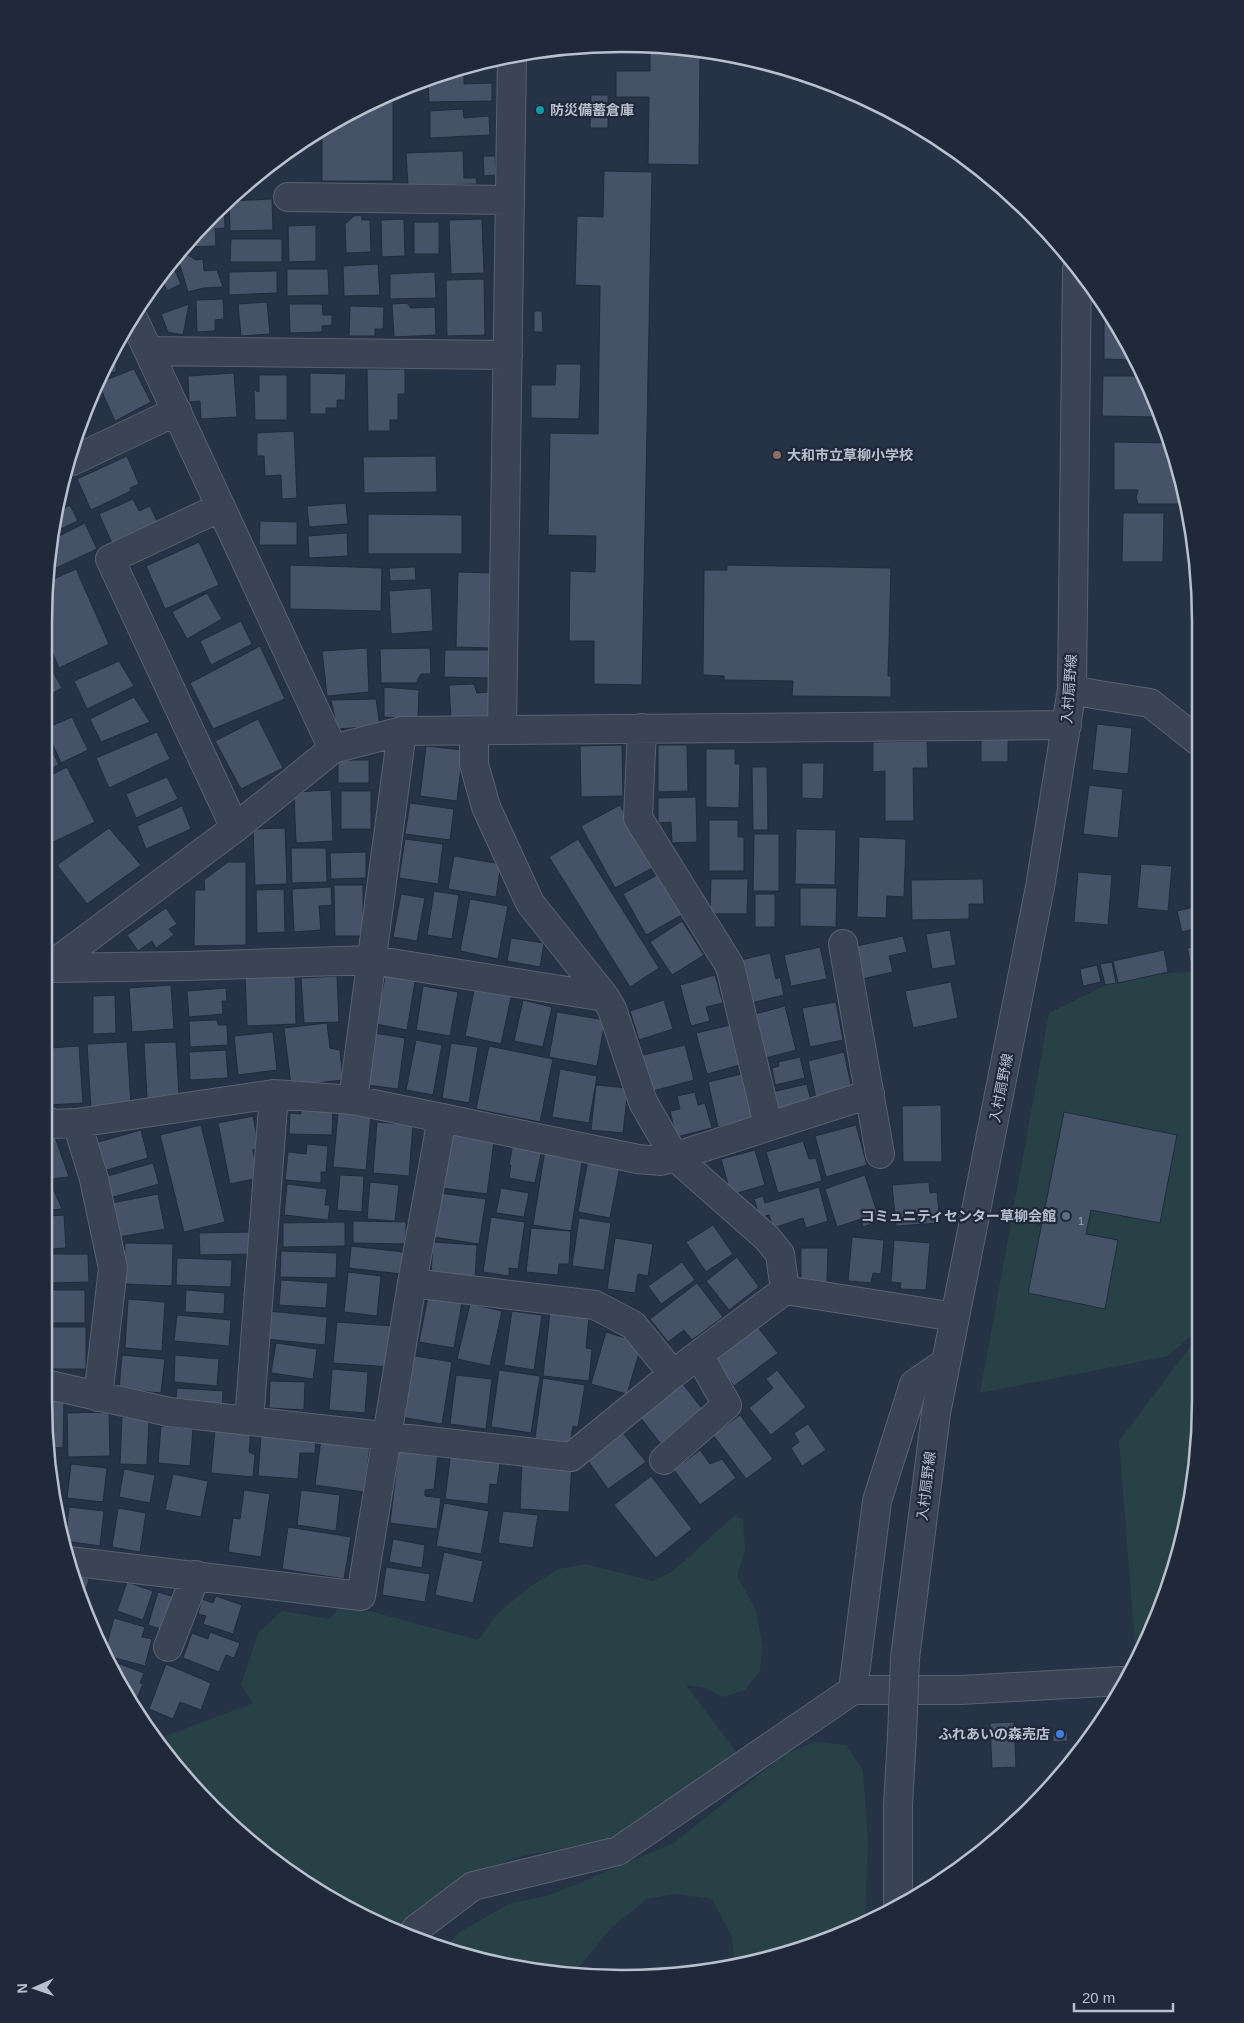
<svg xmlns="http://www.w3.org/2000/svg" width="1244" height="2023" font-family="Arial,'Noto Sans JP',sans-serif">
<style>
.green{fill:#284146}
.building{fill:#455267;stroke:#212b3c}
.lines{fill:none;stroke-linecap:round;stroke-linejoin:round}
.minor-casing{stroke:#596272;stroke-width:30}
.minor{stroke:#3b4454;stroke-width:28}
.minor-bridge-casing{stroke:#596272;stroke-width:30;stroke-linecap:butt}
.minor-bridge{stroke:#3b4454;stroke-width:28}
.culture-dot{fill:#0f9aa8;stroke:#1f293a;stroke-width:2}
.education-dot{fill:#8d6e63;stroke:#1f293a;stroke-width:2}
.service-dot{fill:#5c6f8a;stroke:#1f293a;stroke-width:2}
.shop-dot{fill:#3f7fe0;stroke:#1f293a;stroke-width:2}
.labels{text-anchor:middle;stroke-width:4.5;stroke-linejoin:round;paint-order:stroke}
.number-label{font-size:11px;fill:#9ba4b4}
.poi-label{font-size:14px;font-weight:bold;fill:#b8c0ce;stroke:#1f293a;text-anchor:start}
.street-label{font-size:14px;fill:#b8c0ce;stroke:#1f293a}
.rim{fill:none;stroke:#b8c0ce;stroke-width:2.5}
</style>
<rect width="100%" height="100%" fill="#263245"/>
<path class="green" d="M1197 971 1196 1331 1168 1356 980 1393 1049 1013 1122 977Z
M1196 1339 1195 1476 1156 1622 1136 1657 1119 1441Z
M734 1516 743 1519 745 1551 737 1576 757 1612 762 1647 760 1671 745 1690 722 1697 706 1688 686 1685 740 1757 618 1837 513 1858 447 1892 407 1934 300 1882 213 1810 163 1753 155 1740 253 1703 241 1685 258 1633 282 1611 329 1619 343 1604 478 1640 498 1613 528 1588 558 1569 586 1564 653 1581 672 1572Z
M815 1742 846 1745 863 1770 868 1841 865 1920 808 1949 734 1966 732 1937 712 1899 675 1894 647 1899 611 1928 573 1974 509 1968 441 1950 460 1932 508 1904 550 1895 674 1843 785 1754Z"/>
<path class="building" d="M650 45H660L700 52 699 165 648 164 649 97H616V71H650Z
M549 49V59H540V50Z
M464 75V84L492 83V101L429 102 428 78 432 76Z
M393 94V181H322V129L333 121Z
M591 95H608V128H590Z
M536 103 544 104 543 116H535Z
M463 109 464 118 489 116 490 135 430 138V111Z
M463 151 464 178H476L477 184 408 186 406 153Z
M483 156H495L496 175 484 176Z
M604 171 652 172 642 685 594 684V641H569L570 571 595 572 596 536 548 535 550 433 598 434 600 286 575 285 577 216 603 217Z
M272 199 273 230 230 231 229 201Z
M224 205 225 228 215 229 216 246 187 247Z
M361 215 362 220H370L371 252 346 253 345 224 354 216Z
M404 219 405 256 382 257 381 220Z
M482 219 484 273 451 274 449 220Z
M414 222H439V254H414Z
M316 225V261L289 262 288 226Z
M231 239H282V262H230Z
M188 255 196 260 203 259 204 271 217 270 223 287 203 288 188 292 178 259Z
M171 262 181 284 167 291 161 278 158 279Z
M378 264 380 295 344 296 343 266Z
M287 269H328L329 295 287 296Z
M277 271V293L229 295V272Z
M435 272 436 298 390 299V274Z
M484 279 485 335 447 336 446 280Z
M223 299 224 319 215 320V331L197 332 196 300Z
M267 302 270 334 241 336 238 304Z
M407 303 411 308 435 307 436 335 394 337 392 304Z
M189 304 183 335 168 332 161 314Z
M289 304H322L323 315H332V325L322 326V332L290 333Z
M350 306 384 307 383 329H375V336H349Z
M1104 307 1123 333 1134 360 1104 359Z
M534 311H542L543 332H534Z
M116 352V372L104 373Z
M556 364H581L579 419 531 418V385H555Z
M134 369 151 402 115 421 98 383Z
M367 369H405V394H398V420H390V431H368Z
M234 373 237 417 201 419 200 401 189 402 188 376Z
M310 373 346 374 345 400H337V408H326V414H310Z
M259 375H287V420H255L254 390 259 392Z
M1103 376H1141L1158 417 1102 416Z
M294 431 297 498 282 499 281 475 265 476 264 456H257V433Z
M1114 442 1168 443 1180 472 1186 504H1138L1136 498 1138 490H1114Z
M127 456 139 484 130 488 131 491 91 510 77 479Z
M436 456 437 492 364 493 363 457Z
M133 499 139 511 150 506 158 523 112 543 99 514Z
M61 501 64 508 70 505 78 521 52 533Z
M346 503 348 524 309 527 307 506Z
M1123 513H1164L1163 562H1122Z
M368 514 462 515V554H368Z
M260 521 297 522V545H259Z
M85 523 97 549 56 568 49 552 51 540Z
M347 533 348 556 309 558 308 536Z
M199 542 219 585 165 609 146 566Z
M290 565 382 568 381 611 290 609Z
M727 565 891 568 888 676H891V697L792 696 793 681 724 680V676L703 675 704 570H727Z
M415 567 416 580 390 581 389 568Z
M76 569 109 644 59 668 49 644V581Z
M458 572 493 573 492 648 456 647Z
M431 588 433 631 391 634 389 591Z
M207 593 222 619 187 639 172 612Z
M241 621 252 644 211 665 200 641Z
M260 646 285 699 213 729 190 683Z
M367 648 369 692 327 696 322 651Z
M430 648 431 674H421L416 683H381L380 649Z
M445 650H489L491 678 444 677Z
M119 661 134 686 87 709 74 681Z
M49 665 62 688 49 695Z
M474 684 477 693 489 692 490 717 451 720 449 685Z
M384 687 419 690 418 719 384 717Z
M134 697 150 722 101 742 90 719Z
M376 699 380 726 337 729 331 700Z
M72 717 88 750 61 763 49 736V727Z
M258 719 283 768 241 789 215 741Z
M1097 724 1132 728 1128 774 1092 770Z
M157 732 170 759 109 788 96 758Z
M981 739H1008V762H981Z
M927 741 928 768H913L914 821H885V771L873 772V742Z
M49 744 59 765 49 769Z
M622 745 623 796 581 797 580 746Z
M658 745H687L688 791 658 792Z
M426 746 463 750 457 801 420 796Z
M706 749H735V764H740L739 808 706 807Z
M338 760H369V783H338Z
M802 763H824L823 799 802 798Z
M67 767 95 822 49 844V776Z
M752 767H767L768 830H753Z
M167 777 178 799 136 818 126 794Z
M1089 785 1123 789 1118 838 1083 834Z
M331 790 333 841 296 843 294 792Z
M341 791H371V829H341Z
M696 797 697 842 672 843 671 822 658 823V798Z
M410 803 454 809 450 840 405 834Z
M620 805 654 867 615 888 581 826Z
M182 806 191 829 146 849 137 826Z
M709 820H738V837H744V871H709Z
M109 828 141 865 87 904 57 865Z
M285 828 287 884 255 885 253 829Z
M796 829 836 830 835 885 795 884Z
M754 834H779V891H753Z
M859 837 906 839 904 897 887 896 886 918 857 917Z
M405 839 443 844 438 884 399 878Z
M578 839 659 968 630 987 549 857Z
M1194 844H1198V896L1190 895Z
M291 848H326L327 882 292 883Z
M366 852V878L331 879 330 853Z
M454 856 501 864 496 897 448 889Z
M228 862H246V945L194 946 195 890H205L204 880Z
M1141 864 1172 866 1168 911 1137 908Z
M664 871 687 912 646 935 623 894Z
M1078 872 1112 875 1108 925 1074 922Z
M711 879H748L747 914H710Z
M983 879 984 904H969V919L912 920 911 880Z
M334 885H363V936H335Z
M331 887 332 905 319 906 321 930 294 932 292 889Z
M800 888H837L836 927 800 926Z
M284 889 285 932 257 933 256 890Z
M434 891 459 895 452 939 427 935Z
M401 894 425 898 417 941 393 937Z
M755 894H775V927H755Z
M470 899 508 906 498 959 460 951Z
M1198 906V928L1182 932 1177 911Z
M166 908 177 924 169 929 174 935 156 948 152 941 138 951 127 935Z
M682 921 704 955 672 975 650 942Z
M950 930 956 965 932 969 926 934Z
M903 936 907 952 889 956 893 972 858 980 853 954 859 953 857 946Z
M511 938 544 943 540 967 507 961Z
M1198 946 1197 964 1191 965 1187 948Z
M820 947 827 979 791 986 784 955Z
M1164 950 1168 972 1118 983 1113 961Z
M770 953 776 979 780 977 784 995 751 1003 741 960Z
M1112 962 1116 983 1105 985 1100 964Z
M1097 965 1101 982 1083 986 1080 969Z
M386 971 416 976 407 1030 376 1024Z
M295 972 296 1024 247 1026 245 973Z
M715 975 723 1003 706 1007 710 1021 691 1026 680 985Z
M337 976 339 1022 304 1023 301 978Z
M951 982 958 1018 913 1028 905 991Z
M171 985 174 1029 132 1032 129 988Z
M475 985 512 993 501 1044 465 1036Z
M423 986 458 992 450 1036 416 1030Z
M226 988 227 1001H222L223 1014 189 1017 187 991Z
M115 995 116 1033 93 1034V996Z
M523 1000 552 1007 543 1047 514 1041Z
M664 1000 673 1029 639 1040 630 1011Z
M836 1002 843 1040 810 1047 802 1008Z
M785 1006 796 1050 766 1058 755 1014Z
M557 1012 605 1020 597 1066 549 1057Z
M217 1020 218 1025H227L228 1045 190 1047 189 1021Z
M327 1023 330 1048 340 1050 343 1080 291 1086 284 1028Z
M730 1025 740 1065 707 1074 696 1033Z
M273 1032 277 1070 238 1075 234 1036Z
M374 1033 405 1038 398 1089 367 1085Z
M416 1040 442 1045 433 1095 406 1090Z
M127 1042 131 1106 91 1109 87 1044Z
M176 1042 179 1097 147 1098 144 1043Z
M451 1043 478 1047 469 1103 442 1098Z
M685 1045 694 1080 649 1092 639 1056Z
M79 1046 83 1103 50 1105 49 1048Z
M489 1046 553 1059 540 1122 476 1109Z
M226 1050 228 1078 190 1080 189 1052Z
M844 1052 852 1090 816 1098 808 1061Z
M800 1057 805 1078 775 1085 772 1068 779 1066 778 1062Z
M560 1069 597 1076 589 1123 552 1117Z
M746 1073 756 1118 718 1127 708 1082Z
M807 1084 812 1106 778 1114 772 1092Z
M596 1085 628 1088 623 1133 591 1130Z
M695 1092 698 1105 705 1103 712 1128 676 1137 670 1111 680 1109 677 1096Z
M339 1103 371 1114 366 1170 333 1167Z
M941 1105 942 1162H903L902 1106Z
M301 1108 333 1109 332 1135 289 1134 290 1113 301 1114Z
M1064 1112 1177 1135 1160 1223 1091 1210 1086 1234 1118 1240 1105 1309 1028 1293Z
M253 1116 259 1148 253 1150 258 1178 230 1184 218 1123Z
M377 1122 413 1125 409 1176 373 1173Z
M201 1125 225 1222 184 1232 160 1135Z
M856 1125 867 1165 826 1177 815 1136Z
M451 1128 495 1134 487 1194 442 1188Z
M141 1130 148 1158 103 1171 95 1143Z
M55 1137 69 1177 49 1179V1138Z
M803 1141 809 1159 816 1158 822 1181 778 1193 766 1152Z
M513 1143 542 1149 535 1183 509 1178 511 1165H509Z
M307 1144 328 1146 326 1172H321V1183L285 1180 288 1152 306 1154Z
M545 1150 583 1156 571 1231 533 1225Z
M755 1150 765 1185 731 1195 721 1159Z
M588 1160 620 1166 610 1218 578 1212Z
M153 1163 159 1184 110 1198 104 1177Z
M340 1175 364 1176 362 1212 337 1210Z
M865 1175 880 1221 863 1227 861 1219 837 1227 825 1189Z
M370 1182 399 1185 395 1221 367 1219Z
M929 1182 930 1193 937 1192 940 1223 896 1226 892 1185Z
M49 1184H51L62 1209 49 1210Z
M287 1184 327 1189 325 1205H330L328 1220 284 1215Z
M819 1187 828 1221 806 1228 803 1218 773 1228 769 1215 760 1218 754 1199 763 1196 765 1203Z
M501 1188 529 1193 524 1217 496 1213Z
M439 1193 486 1199 479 1244 433 1237Z
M158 1194 165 1229 119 1237 112 1203Z
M64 1215 66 1248 49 1249V1216Z
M491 1217 525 1222 518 1269 509 1268V1276L483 1272Z
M579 1218 611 1223 604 1270 572 1266Z
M353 1221 406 1222V1244L353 1243Z
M345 1222V1246L283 1247V1223Z
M713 1225 733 1254 706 1272 686 1242Z
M531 1228 571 1231 569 1264H559L558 1275 526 1272Z
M253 1232V1254L200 1255 199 1233Z
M852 1237 884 1240 881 1274 873 1273 871 1283 848 1281Z
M615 1238 653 1244 648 1276 638 1274 635 1293 607 1289Z
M894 1240 930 1243 926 1290 900 1289 901 1283 891 1282Z
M433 1242 477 1245 475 1279 431 1276Z
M125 1243 173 1244 172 1286 124 1284Z
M351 1246 403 1252 401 1274 349 1268Z
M801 1248H828L827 1282 801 1281Z
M281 1251 337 1253 336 1278 280 1277Z
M49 1254H88L89 1282 49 1283Z
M737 1257 759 1287 729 1310 706 1281Z
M177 1258 232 1260 231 1287 176 1285Z
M682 1262 695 1280 661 1304 648 1286Z
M348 1272 381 1276 377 1316 344 1312Z
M281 1280 328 1283 326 1308 279 1305Z
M697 1283 723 1317 692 1340 684 1330 668 1342 650 1319Z
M49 1290H85V1323H49Z
M186 1290 225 1293 224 1314 185 1312Z
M428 1296 462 1302 454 1348 419 1342Z
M128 1299 165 1302 162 1351 125 1348Z
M470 1304 502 1311 490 1366 457 1359Z
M269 1311 327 1317 325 1345 266 1339Z
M512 1311 542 1315 534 1370 504 1365Z
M550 1312 589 1316 586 1348 592 1349 589 1381 543 1376Z
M177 1315 231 1320 229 1346 174 1341Z
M337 1322 393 1326 390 1367 333 1363Z
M757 1326 778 1353 734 1386 714 1358Z
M49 1327H86V1369H49Z
M606 1332 642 1343 627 1394 591 1384Z
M276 1343 317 1349 313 1379 271 1373Z
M122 1355 165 1359 161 1393 119 1389Z
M175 1355 219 1359 217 1386 174 1382Z
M410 1355 452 1362 442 1424 400 1417Z
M332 1369 368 1372 365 1413 329 1410Z
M499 1370 540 1376 531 1433 491 1427Z
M777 1370 806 1407 771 1435 749 1408 773 1388 766 1379Z
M456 1375 492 1379 486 1429 450 1424Z
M543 1378 585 1385 578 1427 573 1426 570 1444 535 1438Z
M270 1381 305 1382 304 1410 269 1408Z
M683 1384 707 1415 664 1448 640 1417Z
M177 1388 223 1391 222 1410 175 1407Z
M49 1399 64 1400 63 1448 49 1447Z
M109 1412 110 1456 68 1457 67 1413Z
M740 1415 773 1459 746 1479 713 1435Z
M122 1417 149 1418 147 1465 120 1464Z
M808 1424 826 1450 802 1466 791 1448 799 1442 794 1433Z
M161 1426 193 1429 190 1466 158 1463Z
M215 1428 251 1431 249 1452 255 1455 253 1477 211 1473Z
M623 1433 646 1462 608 1489 586 1458Z
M261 1435 316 1439 315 1453H300L298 1479 258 1476Z
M321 1439 370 1446 364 1492 315 1485Z
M399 1448 438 1454 434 1489 425 1490V1496L441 1498 437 1529 390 1523Z
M700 1450 710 1464 722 1459 736 1478 700 1505 674 1470Z
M451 1451 501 1457 497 1485 490 1484 488 1504 445 1499Z
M49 1456 54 1457 50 1481 49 1477Z
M522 1461 572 1464 569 1512 520 1509Z
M71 1464 107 1468 103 1502 67 1498Z
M124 1469 155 1475 150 1503 119 1497Z
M173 1474 208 1481 201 1517 165 1510Z
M651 1476 692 1529 656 1558 614 1505Z
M244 1490 270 1494 261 1557 228 1552 233 1518 240 1519Z
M301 1490 340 1495 336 1531 297 1525Z
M444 1503 489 1511 481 1554 436 1546Z
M69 1507 104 1511 100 1546 65 1541Z
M118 1508 146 1513 140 1552 112 1547Z
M503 1511 538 1515 533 1548 498 1543Z
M288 1527 351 1537 344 1579 282 1569Z
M393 1539 425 1545 422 1568 389 1562Z
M444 1552 483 1561 473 1603 435 1595Z
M386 1567 430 1574 425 1602 382 1595Z
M71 1574 89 1579 82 1605 74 1587Z
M127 1582 153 1591 143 1620 117 1611Z
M158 1592 178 1598 170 1632 148 1625Z
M216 1596 242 1605 233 1634 203 1624 206 1616 198 1614 202 1599 213 1603Z
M114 1618 145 1627 142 1637 152 1639 145 1666 104 1655Z
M210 1632 240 1643 234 1658 226 1655 219 1672 183 1658 192 1633 208 1639Z
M104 1658 144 1673 140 1683 143 1684 136 1701 129 1699Z
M166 1664 211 1683 201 1710 180 1702 173 1719 149 1709Z
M1014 1722 1016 1767 992 1768 990 1723Z
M1053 1732H1067L1068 1741 1053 1742Z"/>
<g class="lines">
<g class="minor-casing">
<path id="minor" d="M288 197 510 200
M134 320 333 749
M149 351 508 355
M72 461 177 411
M221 507 110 559 235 828
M1072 689 1093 694 1150 703 1198 741
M642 728 638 818 730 966 768 1125
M502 729 512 57
M474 731V764L486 807 530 903 605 997 612 1009 643 1102 674 1156 767 1238 780 1254 785 1290
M843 944 880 1154
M49 967 235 828 333 749 402 731 1067 725
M49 968 186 966 372 960 605 997
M442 1118 638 1159 661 1161 870 1094
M49 1122 51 1124 77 1123 274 1094 353 1100 402 731
M77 1123 94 1179 113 1268 98 1397
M412 1283 595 1305 633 1325 673 1374
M49 1385 169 1412 571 1457 673 1374 785 1290 955 1317
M249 1421 274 1094
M664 1460 727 1405 699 1355
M68 1561 361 1596 412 1283 442 1118 353 1100
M168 1647 196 1575
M905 1658 936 1413 1040 887 1072 689 1077 269
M853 1690H961L1122 1681
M898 1904V1805L902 1736
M411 1936 416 1929 473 1886 618 1851 853 1690 877 1501 914 1384 946 1362"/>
</g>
<use href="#minor" class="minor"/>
<g class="minor-bridge-casing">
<path id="minor-bridge" d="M902 1736 905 1658"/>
</g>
<use href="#minor-bridge" class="minor-bridge"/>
</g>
<circle class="culture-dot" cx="540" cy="110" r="5"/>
<circle class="education-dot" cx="777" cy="455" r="5"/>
<circle class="service-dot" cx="1066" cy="1216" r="5"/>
<circle class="shop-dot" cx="1060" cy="1734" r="5"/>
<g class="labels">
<g class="number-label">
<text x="1081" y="1225">1</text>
</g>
<g class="poi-label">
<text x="550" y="115">防災備蓄倉庫</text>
<text x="787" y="460">大和市立草柳小学校</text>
<text x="1056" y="1221" text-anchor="end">コミュニティセンター草柳会館</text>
<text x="1050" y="1739" text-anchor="end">ふれあいの森売店</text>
</g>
<g class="street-label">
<text transform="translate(1069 689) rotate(-86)" y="5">入村扇野線</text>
<text transform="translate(1001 1088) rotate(-79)" y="5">入村扇野線</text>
<text transform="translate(926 1486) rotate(-83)" y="5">入村扇野線</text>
</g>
</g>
<path d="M0 0H1244V2023H0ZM622 52H622A570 570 0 0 1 1192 622V1400A570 570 0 0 1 622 1970H622A570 570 0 0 1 52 1400V622A570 570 0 0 1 622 52Z" fill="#1f293a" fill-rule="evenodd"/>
<path class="rim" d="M622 52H622A570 570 0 0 1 1192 622V1400A570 570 0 0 1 622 1970H622A570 570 0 0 1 52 1400V622A570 570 0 0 1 622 52Z"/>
<g transform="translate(35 1988) rotate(268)" stroke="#1f293a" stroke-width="4" paint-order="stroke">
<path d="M0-4L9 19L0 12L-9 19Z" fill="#b8c0ce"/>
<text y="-8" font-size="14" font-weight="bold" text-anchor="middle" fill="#b8c0ce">N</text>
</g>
<path d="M1074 2003v8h99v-8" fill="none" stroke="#b8c0ce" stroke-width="2.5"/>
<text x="1082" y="2003" font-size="15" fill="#b8c0ce" stroke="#1f293a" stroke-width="4" paint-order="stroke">20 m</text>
</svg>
